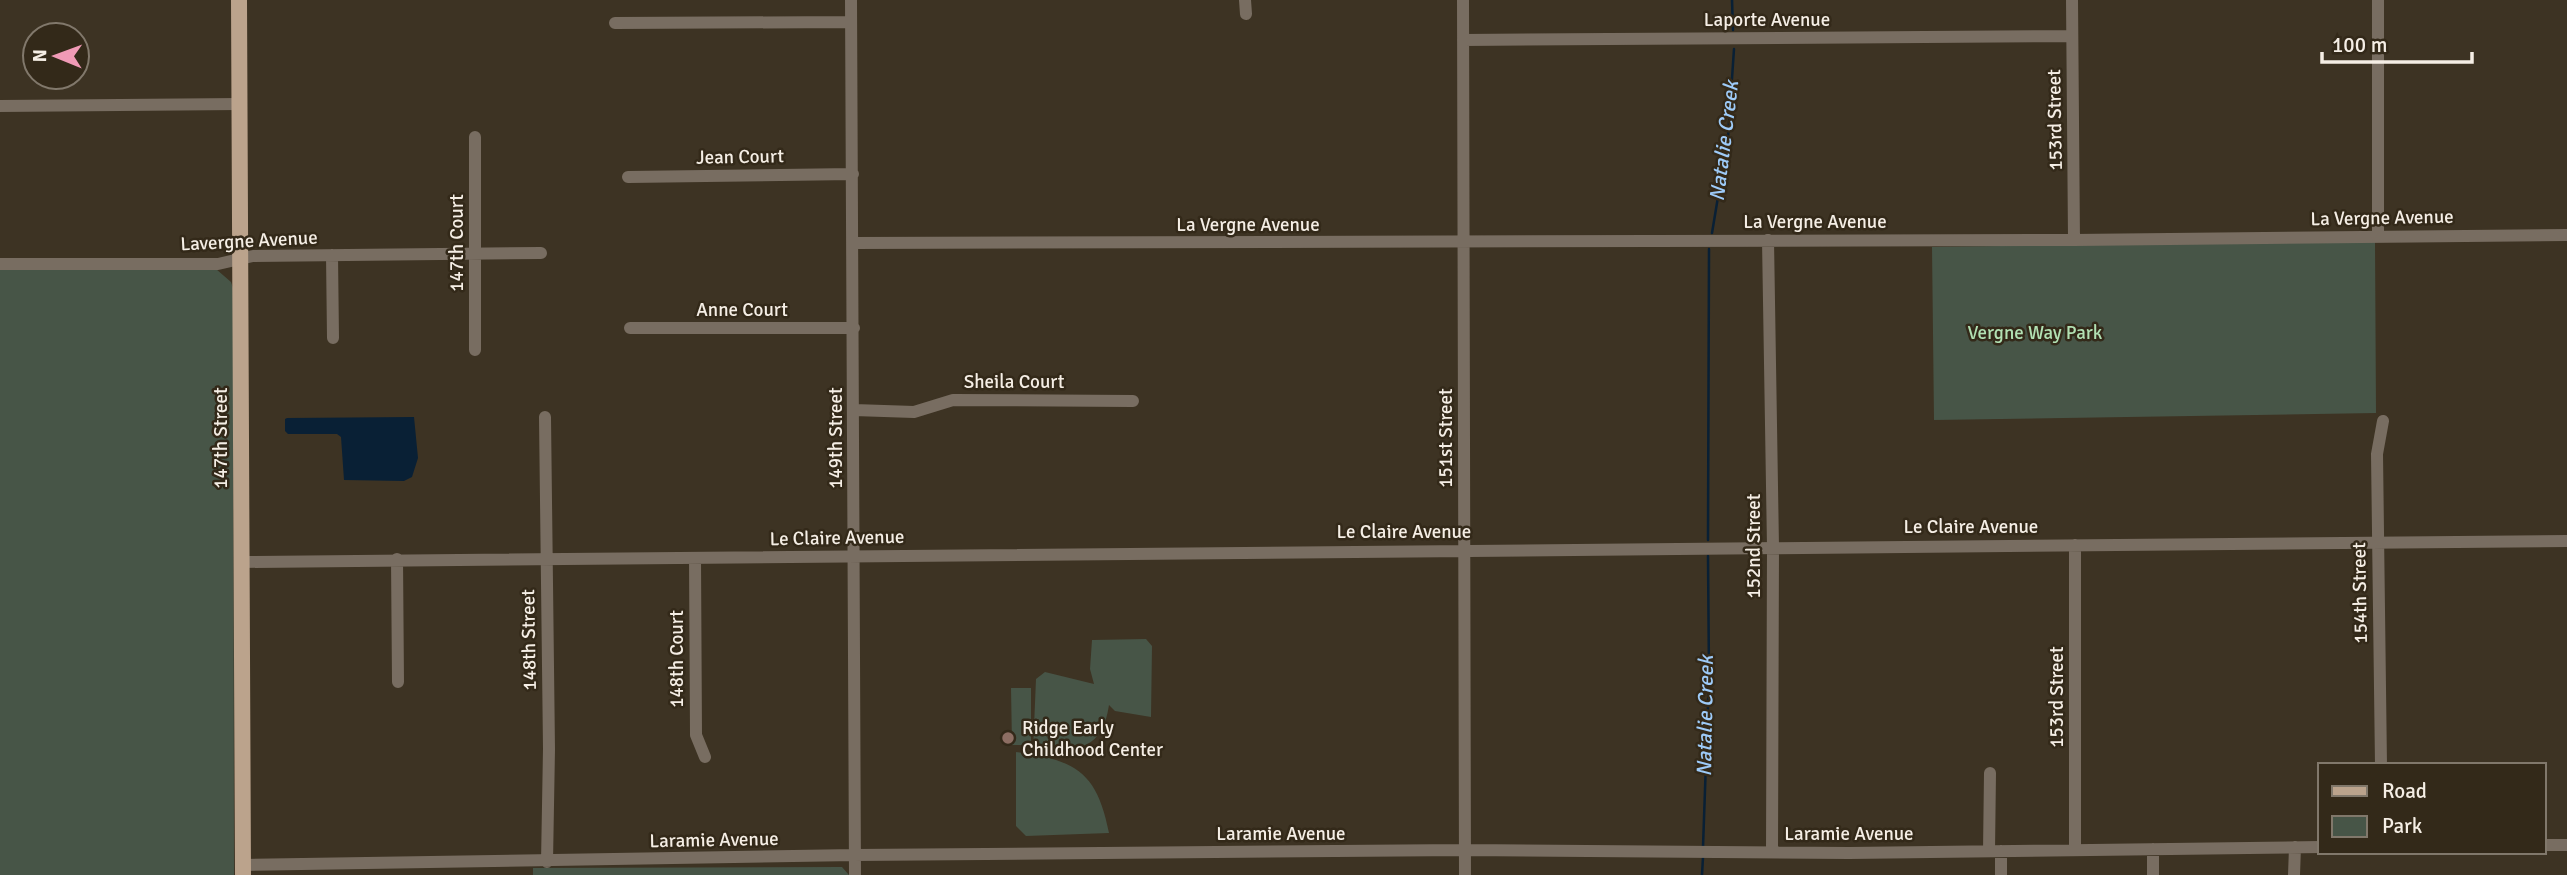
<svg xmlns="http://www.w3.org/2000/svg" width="2567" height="875" font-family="Signika,sans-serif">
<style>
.green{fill:#475547}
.water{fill:#092035}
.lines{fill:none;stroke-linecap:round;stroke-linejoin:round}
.stream{stroke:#092035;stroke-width:2.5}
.minor{stroke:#786d61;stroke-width:12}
.major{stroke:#bba38c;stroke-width:16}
.education-dot{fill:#8d6e63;stroke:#332919;stroke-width:2.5}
.labels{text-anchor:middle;stroke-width:5;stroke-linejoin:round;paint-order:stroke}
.street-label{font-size:19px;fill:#f5eee5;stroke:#332919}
.park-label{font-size:19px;fill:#b2e1b3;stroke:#332919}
.poi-label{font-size:19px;fill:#f5eee5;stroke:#332919;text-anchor:start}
.water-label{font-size:21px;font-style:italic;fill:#9ecbf8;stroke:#332919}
</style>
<rect width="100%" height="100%" fill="#3d3323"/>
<path class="green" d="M2375 240 2376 413 1934 420 1932 247Z
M0 268 216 269 231 282 233 288 234 875H0Z
M1146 639 1152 646 1151 717 1115 711 1109 705C1102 753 1074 751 1033 751L1036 679 1045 672 1094 684 1090 669 1092 640Z
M1011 688H1031V745H1012Z
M1016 752C1076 760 1097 772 1109 833L1026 836 1016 826Z
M842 867 849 875H533V868Z"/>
<path class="water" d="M414 417 418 458 412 477 404 481 344 480 341 437 337 434H288L285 431V419L287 418Z"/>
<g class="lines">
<path class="stream" d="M1732 0 1733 30
M1712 233 1728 137 1734 49
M1708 540 1709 249
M1703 847 1709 676 1708 556
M1702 875 1703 857"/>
<path class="minor" d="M851 0 855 875
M1245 0 1246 14
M1463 0 1465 875
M2072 0 2074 240
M2378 0V236
M615 23 851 22
M1463 40 2072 36
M0 106 240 104
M628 177 853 174
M1768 240 1773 547 1772 852
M853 243 2074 240 2567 235
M332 255 333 338
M0 264H218L253 256 541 253
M630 328H854
M475 350V137
M854 410 914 412 953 400 1133 401
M545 417 549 749 547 862
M2075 545V849
M695 558 696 735 705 757
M397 559 398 682
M242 562 2567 541
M2381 765 2377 454 2383 421
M2544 845H2567
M1989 851 1990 773
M2001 851V875
M243 865 855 855 1465 850 1849 853 2320 847
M2153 875V849
M2294 875 2295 847"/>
<path class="major" d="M239 0 243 875"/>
</g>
<circle class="education-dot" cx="1008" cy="738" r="7"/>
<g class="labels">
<g class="street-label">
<text x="1767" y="26">Laporte Avenue</text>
<text transform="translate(2054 120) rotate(-91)" y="7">153rd Street</text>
<text transform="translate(740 156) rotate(-1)" y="7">Jean Court</text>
<text transform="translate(2382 217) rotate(-1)" y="7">La Vergne Avenue</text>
<text x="1815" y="228">La Vergne Avenue</text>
<text x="1248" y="231">La Vergne Avenue</text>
<text transform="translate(249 240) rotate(-3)" y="7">Lavergne Avenue</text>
<text transform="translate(456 243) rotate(-90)" y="7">147th Court</text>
<text x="742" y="316">Anne Court</text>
<text x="1014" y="388">Sheila Court</text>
<text transform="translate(220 438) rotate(-90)" y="7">147th Street</text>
<text transform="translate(835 438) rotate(-90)" y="7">149th Street</text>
<text transform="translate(1445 438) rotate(-90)" y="7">151st Street</text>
<text x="1971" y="533">Le Claire Avenue</text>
<text x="1404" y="538">Le Claire Avenue</text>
<text transform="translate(837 537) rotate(-1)" y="7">Le Claire Avenue</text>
<text transform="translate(1753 546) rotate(-90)" y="7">152nd Street</text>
<text transform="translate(2359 593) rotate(-91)" y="7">154th Street</text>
<text transform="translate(528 640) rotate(-91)" y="7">148th Street</text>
<text transform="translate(676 659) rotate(-90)" y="7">148th Court</text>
<text transform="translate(2056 697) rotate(-90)" y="7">153rd Street</text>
<text x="1281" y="840">Laramie Avenue</text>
<text x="1849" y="840">Laramie Avenue</text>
<text transform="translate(714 839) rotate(-1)" y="7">Laramie Avenue</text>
</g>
<g class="park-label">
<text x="2035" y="339">Vergne Way Park</text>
</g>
<g class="poi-label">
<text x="1022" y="734">Ridge Early<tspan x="1022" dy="22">Childhood Center</tspan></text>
</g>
<g class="water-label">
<text transform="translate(1724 141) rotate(-83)" y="7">Natalie Creek</text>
<text transform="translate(1705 716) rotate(-89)" y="7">Natalie Creek</text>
</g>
</g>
<rect x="2318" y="763" width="228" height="91" fill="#332919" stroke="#81786b" stroke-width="2"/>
<rect x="2332" y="786" width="35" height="10" fill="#bba38c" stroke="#81786b" stroke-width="2"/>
<text x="2382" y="798" font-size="21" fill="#f5eee5">Road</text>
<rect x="2332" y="816" width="35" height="21" fill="#475547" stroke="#81786b" stroke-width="2"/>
<text x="2382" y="833" font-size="21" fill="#f5eee5">Park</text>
<g transform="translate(56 56) rotate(271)"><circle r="33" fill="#332919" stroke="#81786b" stroke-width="2"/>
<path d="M0-5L12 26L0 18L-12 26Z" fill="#f09ab6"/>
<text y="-10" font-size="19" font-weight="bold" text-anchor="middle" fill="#f5eee5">N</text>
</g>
<path d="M2322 52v10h150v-10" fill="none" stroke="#f5eee5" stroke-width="3.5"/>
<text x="2332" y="52" font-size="21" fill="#f5eee5" stroke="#332919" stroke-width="5" paint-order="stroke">100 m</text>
</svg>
